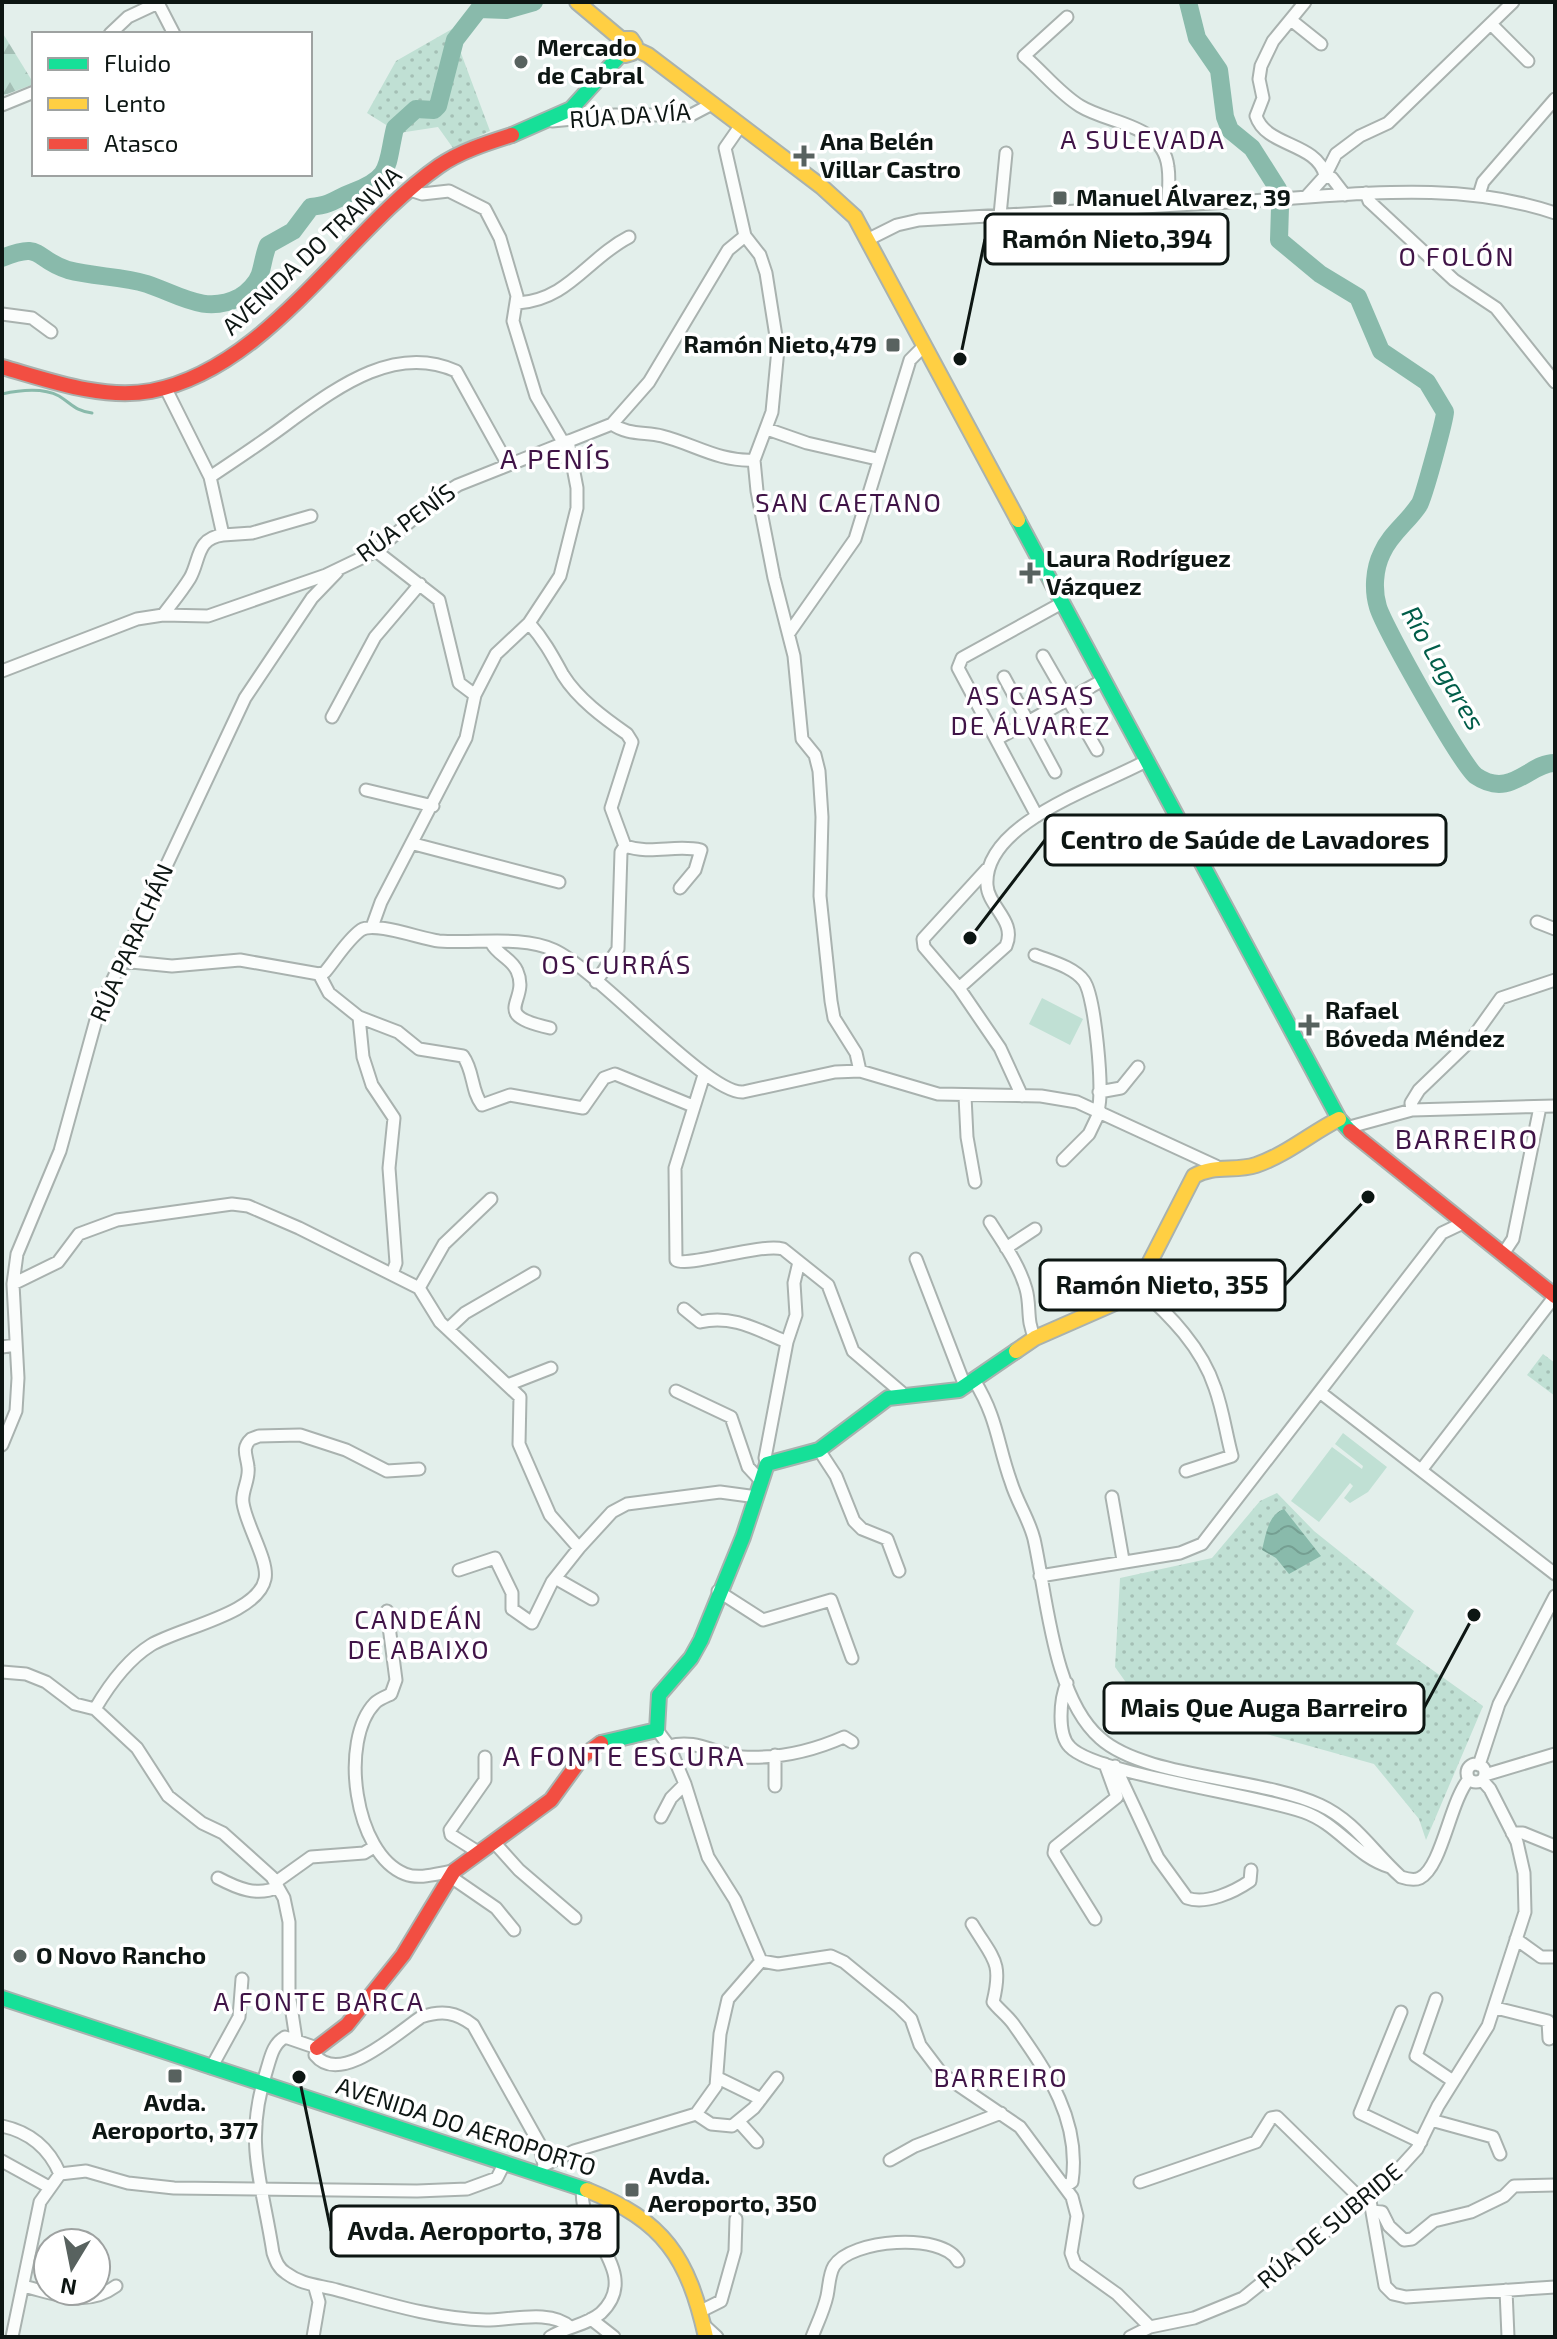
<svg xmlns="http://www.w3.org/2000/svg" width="1557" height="2339" font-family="'Exo 2',sans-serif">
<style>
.forest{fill:url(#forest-firs)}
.park{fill:url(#park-dots)}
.garden{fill:#c0e0d4}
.water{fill:url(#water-waves)}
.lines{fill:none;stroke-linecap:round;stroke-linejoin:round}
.stream{stroke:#89baab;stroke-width:3}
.river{stroke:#89baab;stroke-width:18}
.street-casing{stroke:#a9b2af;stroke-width:15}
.fast-casing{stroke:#a9b2af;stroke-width:18}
.slow-casing{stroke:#a9b2af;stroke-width:18}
.jam-casing{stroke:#a9b2af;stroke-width:18}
.street{stroke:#fbfdfc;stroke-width:11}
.fast{stroke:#16e098;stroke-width:14}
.slow{stroke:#ffcf43;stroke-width:14}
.jam{stroke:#f24e42;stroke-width:14}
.poi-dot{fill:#58625f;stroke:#fff;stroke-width:3}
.labels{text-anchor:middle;stroke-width:7;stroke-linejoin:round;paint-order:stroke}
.poi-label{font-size:24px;font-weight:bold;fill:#0d1613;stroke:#fff;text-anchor:start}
.street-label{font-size:24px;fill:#0d1613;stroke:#fff}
.neighbourhood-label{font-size:26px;letter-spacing:2px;fill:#401447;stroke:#fff}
.water-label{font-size:26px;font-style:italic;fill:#015d49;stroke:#fff}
.quarter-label{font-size:28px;letter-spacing:2px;fill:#401447;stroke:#fff}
.leader{fill:none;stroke:#0d1613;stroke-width:3}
.callout-dot{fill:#0d1613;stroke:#fff;stroke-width:3}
.callout{fill:#fff;stroke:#0d1613;stroke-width:3}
.callout-label{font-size:26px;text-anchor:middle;font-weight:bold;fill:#0d1613}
</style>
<defs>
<pattern id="forest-firs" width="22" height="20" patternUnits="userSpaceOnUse" patternTransform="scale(2)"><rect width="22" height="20" fill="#c0e0d4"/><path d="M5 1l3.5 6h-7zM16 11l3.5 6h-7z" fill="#a4bfb5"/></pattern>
<pattern id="park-dots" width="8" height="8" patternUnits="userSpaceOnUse" patternTransform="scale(2)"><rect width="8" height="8" fill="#c0e0d4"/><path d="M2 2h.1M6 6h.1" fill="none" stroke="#a4bfb5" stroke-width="1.8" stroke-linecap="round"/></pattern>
<pattern id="water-waves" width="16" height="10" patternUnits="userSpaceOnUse" patternTransform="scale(2)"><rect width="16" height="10" fill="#89baab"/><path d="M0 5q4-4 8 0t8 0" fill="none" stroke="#759f92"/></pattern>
</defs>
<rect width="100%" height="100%" fill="#e3efeb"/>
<path class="forest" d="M2 32 34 84 2 96Z"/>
<path class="park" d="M452 29 490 131 453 148 438 127 399 133 367 113 396 61Z
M1543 1354 1555 1363V1396L1527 1375Z
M1277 1493 1314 1531 1414 1611 1396 1644 1483 1706 1426 1840 1419 1819 1374 1764 1137 1698 1115 1667 1120 1578 1212 1558 1260 1501Z"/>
<path class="garden" d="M1042 998 1083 1019 1070 1045 1029 1024Z
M1343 1433 1387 1467 1368 1492 1350 1503 1344 1498 1353 1486 1350 1483 1319 1522 1291 1501 1332 1447 1362 1469 1363 1466 1335 1444Z"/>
<path class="water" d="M1284 1509 1321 1556 1289 1574 1276 1558 1262 1550C1266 1534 1268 1515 1284 1509Z"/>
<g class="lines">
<path class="stream" d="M2 394C20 390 42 387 59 396 72 404 75 411 92 413"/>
<path class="river" d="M1188 2 1197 38 1219 70 1225 117 1230 130 1252 148 1278 189
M1280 207 1279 240 1320 274 1358 297 1381 351 1427 382 1445 412C1445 419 1423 500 1419 505 1408 522 1390 534 1382 553 1374 569 1373 591 1378 607 1384 627 1462 766 1476 776 1511 800 1530 762 1555 763
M2 258C44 241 33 259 68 270 94 277 122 276 147 284 180 295 205 315 240 297 248 292 257 283 260 274 263 265 264 254 268 245L293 231 311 207C335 204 334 199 353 192 393 177 386 165 395 128L416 109 434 110 438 106 455 40 479 9 506 10 534 2"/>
<g class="street-casing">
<path id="street" d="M1305 2 1273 41 1261 66 1259 79 1263 98 1256 116C1266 147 1316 142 1325 175
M158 3 174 34
M1067 17 1024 56C1043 72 1059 93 1080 106 1109 124 1163 124 1168 167 1170 180 1168 193 1168 205
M1291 20 1321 44
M1491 24 1528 61
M110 34 128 17 160 2
M2 105 34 92
M552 121 615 115H691L712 104
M1325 176 1336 154 1360 136 1388 123 1513 2
M410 190 422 194 449 191 485 209 500 238 517 296 513 321 536 396 563 442
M1366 193 1369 201 1454 280 1496 308 1555 382
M1479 195 1483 182 1555 99
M1306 197 1325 176 1332 178 1345 195
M1000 215 1006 153
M745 236 760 255 766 273 778 349 772 412 754 460 757 491 774 578 794 656 802 739 815 755 819 771 822 817 820 896 831 1001 834 1018 856 1053 860 1071
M869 239 897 225 919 220C1035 213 1150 207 1265 200 1363 194 1461 181 1555 213
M518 303C568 300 588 258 629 237
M2 314 32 318 51 332
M612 424C627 435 645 432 662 436 694 444 719 462 754 460
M767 429 807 443 877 459
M210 477C238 458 266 440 292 420 339 386 396 344 456 371L507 463
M223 535 252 533 311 516
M376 551 439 600 459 683 475 695
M163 615C172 603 182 591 190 578 200 561 196 538 223 535L210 477 165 387
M529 623C544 640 552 655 563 675 578 699 604 718 627 734L632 742 611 808 625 846 621 852 618 949 596 982
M789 633 855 539 910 360 925 345
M1043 656 1097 750
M2 671 137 619 163 615 208 616 326 575 376 551 437 498 458 485 612 424 649 382 728 250 745 236 725 148 741 125
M1004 677 1055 772
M332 717 375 637 420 584
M997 739 1103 680
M366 790 433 806
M1037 816 958 668 962 658 1062 603
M414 844 559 882
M625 846C651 855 676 844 701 850L695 870 680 888
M987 869 923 939 924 947 959 988 1000 1048 1022 1096
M1537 922 1555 929
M372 927 381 902 466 738 475 695 496 654 529 623 560 576 577 508V488L568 441
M492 944C498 955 512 959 517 971 531 1002 487 1014 550 1028
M1035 955C1050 961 1074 967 1084 981 1095 996 1104 1092 1098 1110
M121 961 172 966 240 960 319 974 325 972C336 959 347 940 361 930 375 921 421 939 439 941 475 944 522 935 554 950 598 970 707 1094 743 1092L835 1072 860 1071 938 1094 1041 1096 1077 1102 1216 1166
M319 974 329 993 359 1017 363 1057 372 1085 394 1118 389 1168 396 1263 392 1274
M959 988 1006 946C1017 921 988 907 987 885 983 822 1102 786 1148 760
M359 1017 398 1032 419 1049 463 1056C474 1071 471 1091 482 1105L510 1095 583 1108 604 1078 615 1074 693 1106
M704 1075 675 1168 676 1260C687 1268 759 1243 783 1249L828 1285 853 1351 901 1392
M1099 1092 1121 1088 1138 1067
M965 1096 967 1137 975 1182
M1412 1110 1411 1103 1419 1090 1471 1040 1501 998 1555 980
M1346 1128 1412 1110 1555 1106
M1063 1160 1089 1134 1100 1111
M990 1222C1003 1243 1019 1264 1026 1289 1031 1306 1026 1321 1035 1338
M1006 1248 1035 1229
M1503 1254 1513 1239 1540 1107
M916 1259 965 1386
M13 1284 58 1262 79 1234 117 1220 232 1204 248 1206 299 1228 419 1288 440 1322 520 1397 519 1444 550 1515 579 1548 612 1512 627 1504 720 1492 757 1497
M419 1288 444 1244 491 1199
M1139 1288C1170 1315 1202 1348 1215 1388 1223 1410 1226 1434 1232 1456L1186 1471
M684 1309 700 1322C732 1314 758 1330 787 1342
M448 1329 465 1313 534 1273
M2 1347 16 1345
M974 1380C998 1419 997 1443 1011 1482 1017 1502 1029 1519 1034 1539 1047 1597 1053 1697 1100 1738 1144 1778 1260 1777 1320 1805 1355 1821 1373 1852 1401 1877 1407 1879 1414 1881 1420 1878 1442 1867 1450 1801 1469 1779
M510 1384 551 1368
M676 1391 731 1417 748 1467 761 1481
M1321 1393 1555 1574
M2 1445 16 1411 18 1378 13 1284 17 1254 60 1151 99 1009 245 698 312 598 337 572
M819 1450 836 1476 854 1521 862 1529 887 1539 899 1571
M767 1464 765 1458 787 1342 796 1315 794 1283 799 1262
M1422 1469 1555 1296
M1112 1497 1123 1560
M459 1570 495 1558 512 1593V1609L532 1623 552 1582 579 1548
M1040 1576 1180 1553 1202 1544 1442 1233 1463 1223
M555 1578 592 1599
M718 1591 763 1620 831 1600 852 1658
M387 1611 396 1680 391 1694C387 1696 379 1699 375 1703 339 1740 354 1854 405 1874 420 1880 439 1873 454 1871
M2 1672 26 1674 46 1682 75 1704 95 1709 137 1748 168 1796 202 1823 223 1833 272 1877 284 1898 289 1922V1993L296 2039
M1067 1683C1060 1699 1057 1734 1070 1747 1095 1774 1258 1795 1304 1812 1338 1824 1356 1857 1390 1867
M95 1709C109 1685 127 1660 151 1645 179 1628 258 1614 265 1579 269 1561 246 1525 243 1503 241 1491 250 1480 248 1467 247 1456 241 1448 251 1439L259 1436 300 1435 346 1450 387 1471 419 1469
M657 1730 669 1746 685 1784 708 1857 735 1900 761 1961
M669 1746C697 1738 715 1755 742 1757 778 1759 810 1752 844 1737L852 1742
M1467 1773a9 9 0 1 1 18 0a9 9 0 1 1-18 0Z
M1479 1765 1499 1704 1555 1596
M1115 1766 1158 1858 1187 1898C1206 1905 1234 1892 1250 1881L1251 1870
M1485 1775 1555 1754
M775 1786V1755
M661 1817 671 1798 685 1784
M1512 1833H1523L1555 1846
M493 1841 519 1870 575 1918
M478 1852 451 1835 450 1830 485 1780V1757
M451 1877 496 1908 514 1930
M218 1878C237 1888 257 1897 278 1887
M276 1882 311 1857 364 1853 374 1847
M1095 1919 1054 1853 1055 1847 1117 1797 1105 1764
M972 1924C993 1959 1003 1961 993 2002 999 2010 1008 2016 1014 2025 1048 2073 1081 2121 1072 2182L1066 2186
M1516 1939 1541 1957H1555
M761 1961 778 1964 831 1956 844 1962 899 2007 911 2019 920 2045 942 2074 1020 2127 1072 2197 1077 2216 1071 2253 1075 2264 1117 2294 1150 2327
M1436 1999 1416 2056 1453 2081
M1496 2008 1548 2021 1549 2039
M1401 2012 1360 2113 1421 2142
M211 2068 239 2017 242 1979
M718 2078 761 2099
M696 2114 711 2124 732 2126 754 2108 777 2078
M1431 2120 1493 2137 1500 2154
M740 2123 757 2142
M2 2126C30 2132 49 2148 60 2174
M890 2160 915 2146 1001 2113
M2 2161 49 2187
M544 2165 574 2151 696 2114 716 2086 720 2034 728 1999 761 1961
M541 2174 544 2165 539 2143 473 2025C456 2012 442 2010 421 2017 396 2034 340 2086 315 2055L317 2048 285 2037C273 2044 271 2056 267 2069 243 2143 262 2180 273 2253 276 2261 278 2268 286 2273 302 2285 318 2285 337 2290 385 2303 436 2319 486 2320 511 2320 551 2309 570 2327
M1140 2182 1256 2142 1271 2118 1277 2117 1362 2200
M1369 2195 1385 2286 1393 2294 1406 2297 1555 2287
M1372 2211 1382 2212 1389 2226 1404 2240 1412 2239 1434 2221 1471 2212 1504 2196 1514 2186 1555 2185
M23 2286C57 2294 86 2308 116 2286
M1506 2290 1508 2337
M701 2311 721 2301 735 2251 736 2219
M591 2319 614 2337
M704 2325 717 2337
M12 2337 40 2202 60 2174 86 2171 128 2183 174 2188 417 2191 467 2189 497 2178 505 2162
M313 2337 319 2302 315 2288
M550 2337C566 2327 587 2325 601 2313 644 2272 575 2231 583 2188
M812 2337C817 2324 824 2310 827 2296 829 2287 829 2274 834 2266 851 2239 942 2232 958 2261
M1130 2337 1150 2327 1194 2318 1243 2298 1386 2183 1417 2149 1438 2106 1488 2026 1525 1912 1524 1873 1517 1842 1490 1789 1482 1780"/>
</g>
<g class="fast-casing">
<path id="fast" d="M512 135 571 109 621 54
M1018 520 1339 1119 1350 1131
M601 1743 657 1730 659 1695 691 1658 701 1640 743 1537 767 1464 819 1450 888 1398 959 1390 1016 1351
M2 1998 587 2190"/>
</g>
<g class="slow-casing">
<path id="slow" d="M577 2 621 39H631L635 45 632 53 625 55 618 51 621 39
M635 49 648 55 822 187 855 217 1018 520
M1016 1351 1035 1338 1133 1295 1194 1176C1214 1164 1235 1172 1256 1165 1286 1155 1311 1133 1339 1119
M587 2190C664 2221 688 2257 706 2337"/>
</g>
<g class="jam-casing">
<path id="jam" d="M2 367C48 380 102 400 151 391 268 369 346 231 439 166 461 151 487 143 512 135
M1350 1131 1555 1296
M317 2048 347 2025 403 1955 454 1871 551 1800 583 1756 601 1743"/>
</g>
<use href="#street" class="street"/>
<use href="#fast" class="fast"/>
<use href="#slow" class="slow"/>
<use href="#jam" class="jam"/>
</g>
<g class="poi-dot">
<circle cx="521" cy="62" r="8"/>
<path d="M800 144h8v8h8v8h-8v8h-8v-8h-8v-8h8z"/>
<rect x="1052" y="190" width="16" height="16" rx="4"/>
<rect x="885" y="337" width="16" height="16" rx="4"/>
<path d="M1026 561h8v8h8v8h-8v8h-8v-8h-8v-8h8z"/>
<path d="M1305 1013h8v8h8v8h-8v8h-8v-8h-8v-8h8z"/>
<circle cx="20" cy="1956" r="8"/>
<rect x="167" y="2068" width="16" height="16" rx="4"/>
<rect x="624" y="2182" width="16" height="16" rx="4"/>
</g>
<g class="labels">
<g class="poi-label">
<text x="537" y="56">Mercado<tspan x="537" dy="28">de Cabral</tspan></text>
<text x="820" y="150">Ana Belén<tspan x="820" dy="28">Villar Castro</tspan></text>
<text x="1076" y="206">Manuel Álvarez, 39</text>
<text x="877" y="353" text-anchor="end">Ramón Nieto,479</text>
<text x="1046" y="567">Laura Rodríguez<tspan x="1046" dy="28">Vázquez</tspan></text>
<text x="1325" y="1019">Rafael<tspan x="1325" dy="28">Bóveda Méndez</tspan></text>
<text x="36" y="1964">O Novo Rancho</text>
<text x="175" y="2111" text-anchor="middle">Avda.<tspan x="175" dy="28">Aeroporto, 377</tspan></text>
<text x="648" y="2184">Avda.<tspan x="648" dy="28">Aeroporto, 350</tspan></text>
</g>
<g class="street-label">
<text transform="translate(630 116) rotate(-4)" y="8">RÚA DA VÍA</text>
<text transform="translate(312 251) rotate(-43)" y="8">AVENIDA DO TRANVIA</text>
<text transform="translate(406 523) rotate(-36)" y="8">RÚA PENÍS</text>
<text transform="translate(132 943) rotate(-66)" y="8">RÚA PARACHÁN</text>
<text transform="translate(466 2127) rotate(18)" y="8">AVENIDA DO AEROPORTO</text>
<text transform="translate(1330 2226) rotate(-40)" y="8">RÚA DE SUBRIDE</text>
</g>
<g class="neighbourhood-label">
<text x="1143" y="149">A SULEVADA</text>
<text x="1457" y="266">O FOLÓN</text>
<text x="849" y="512">SAN CAETANO</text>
<text x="1031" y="705">AS CASAS<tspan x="1031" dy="30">DE ÁLVAREZ</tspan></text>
<text x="617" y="974">OS CURRÁS</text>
<text x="419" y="1629">CANDEÁN<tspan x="419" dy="30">DE ABAIXO</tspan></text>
<text x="319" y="2011">A FONTE BARCA</text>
<text x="1001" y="2087">BARREIRO</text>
</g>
<g class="water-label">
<text transform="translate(1443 668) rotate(60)" y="9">Río Lagares</text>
</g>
<g class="quarter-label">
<text x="556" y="469">A PENÍS</text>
<text x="1467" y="1149">BARREIRO</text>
<text x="624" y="1766">A FONTE ESCURA</text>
</g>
</g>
<path class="leader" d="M960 359L985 239M970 938L1045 840M1368 1197L1285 1285M1474 1615L1424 1708M299 2077L331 2231"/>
<g class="callout-dot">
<circle cx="960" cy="359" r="8"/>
<circle cx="970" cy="938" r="8"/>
<circle cx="1368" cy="1197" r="8"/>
<circle cx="1474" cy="1615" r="8"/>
<circle cx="299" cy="2077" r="8"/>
</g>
<g class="callout">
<rect x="985" y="214" width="243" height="50" rx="8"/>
<rect x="1045" y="815" width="401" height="50" rx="8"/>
<rect x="1040" y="1260" width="245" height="50" rx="8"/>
<rect x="1104" y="1683" width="320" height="50" rx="8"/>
<rect x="331" y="2206" width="287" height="50" rx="8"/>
</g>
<g class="callout-label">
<text x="1107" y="248">Ramón Nieto,394</text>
<text x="1245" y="849">Centro de Saúde de Lavadores</text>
<text x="1162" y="1294">Ramón Nieto, 355</text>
<text x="1264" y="1717">Mais Que Auga Barreiro</text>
<text x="475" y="2240">Avda. Aeroporto, 378</text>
</g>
<rect width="1557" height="2339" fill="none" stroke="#0d1613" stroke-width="8"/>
<rect x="32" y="32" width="280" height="144" fill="#ffffff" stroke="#9ea2a1" stroke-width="2"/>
<rect x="48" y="58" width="40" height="12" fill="#16e098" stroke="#9ea2a1" stroke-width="2"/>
<text x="104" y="72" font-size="24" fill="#0d1613">Fluido</text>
<rect x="48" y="98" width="40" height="12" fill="#ffcf43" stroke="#9ea2a1" stroke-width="2"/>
<text x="104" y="112" font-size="24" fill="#0d1613">Lento</text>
<rect x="48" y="138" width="40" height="12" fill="#f24e42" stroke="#9ea2a1" stroke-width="2"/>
<text x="104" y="152" font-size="24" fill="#0d1613">Atasco</text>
<g transform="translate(72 2267) rotate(190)"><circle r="38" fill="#ffffff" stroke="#9ea2a1" stroke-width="2"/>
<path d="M0-6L14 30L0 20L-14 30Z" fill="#58625f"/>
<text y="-12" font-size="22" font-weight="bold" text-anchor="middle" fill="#0d1613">N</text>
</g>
</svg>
